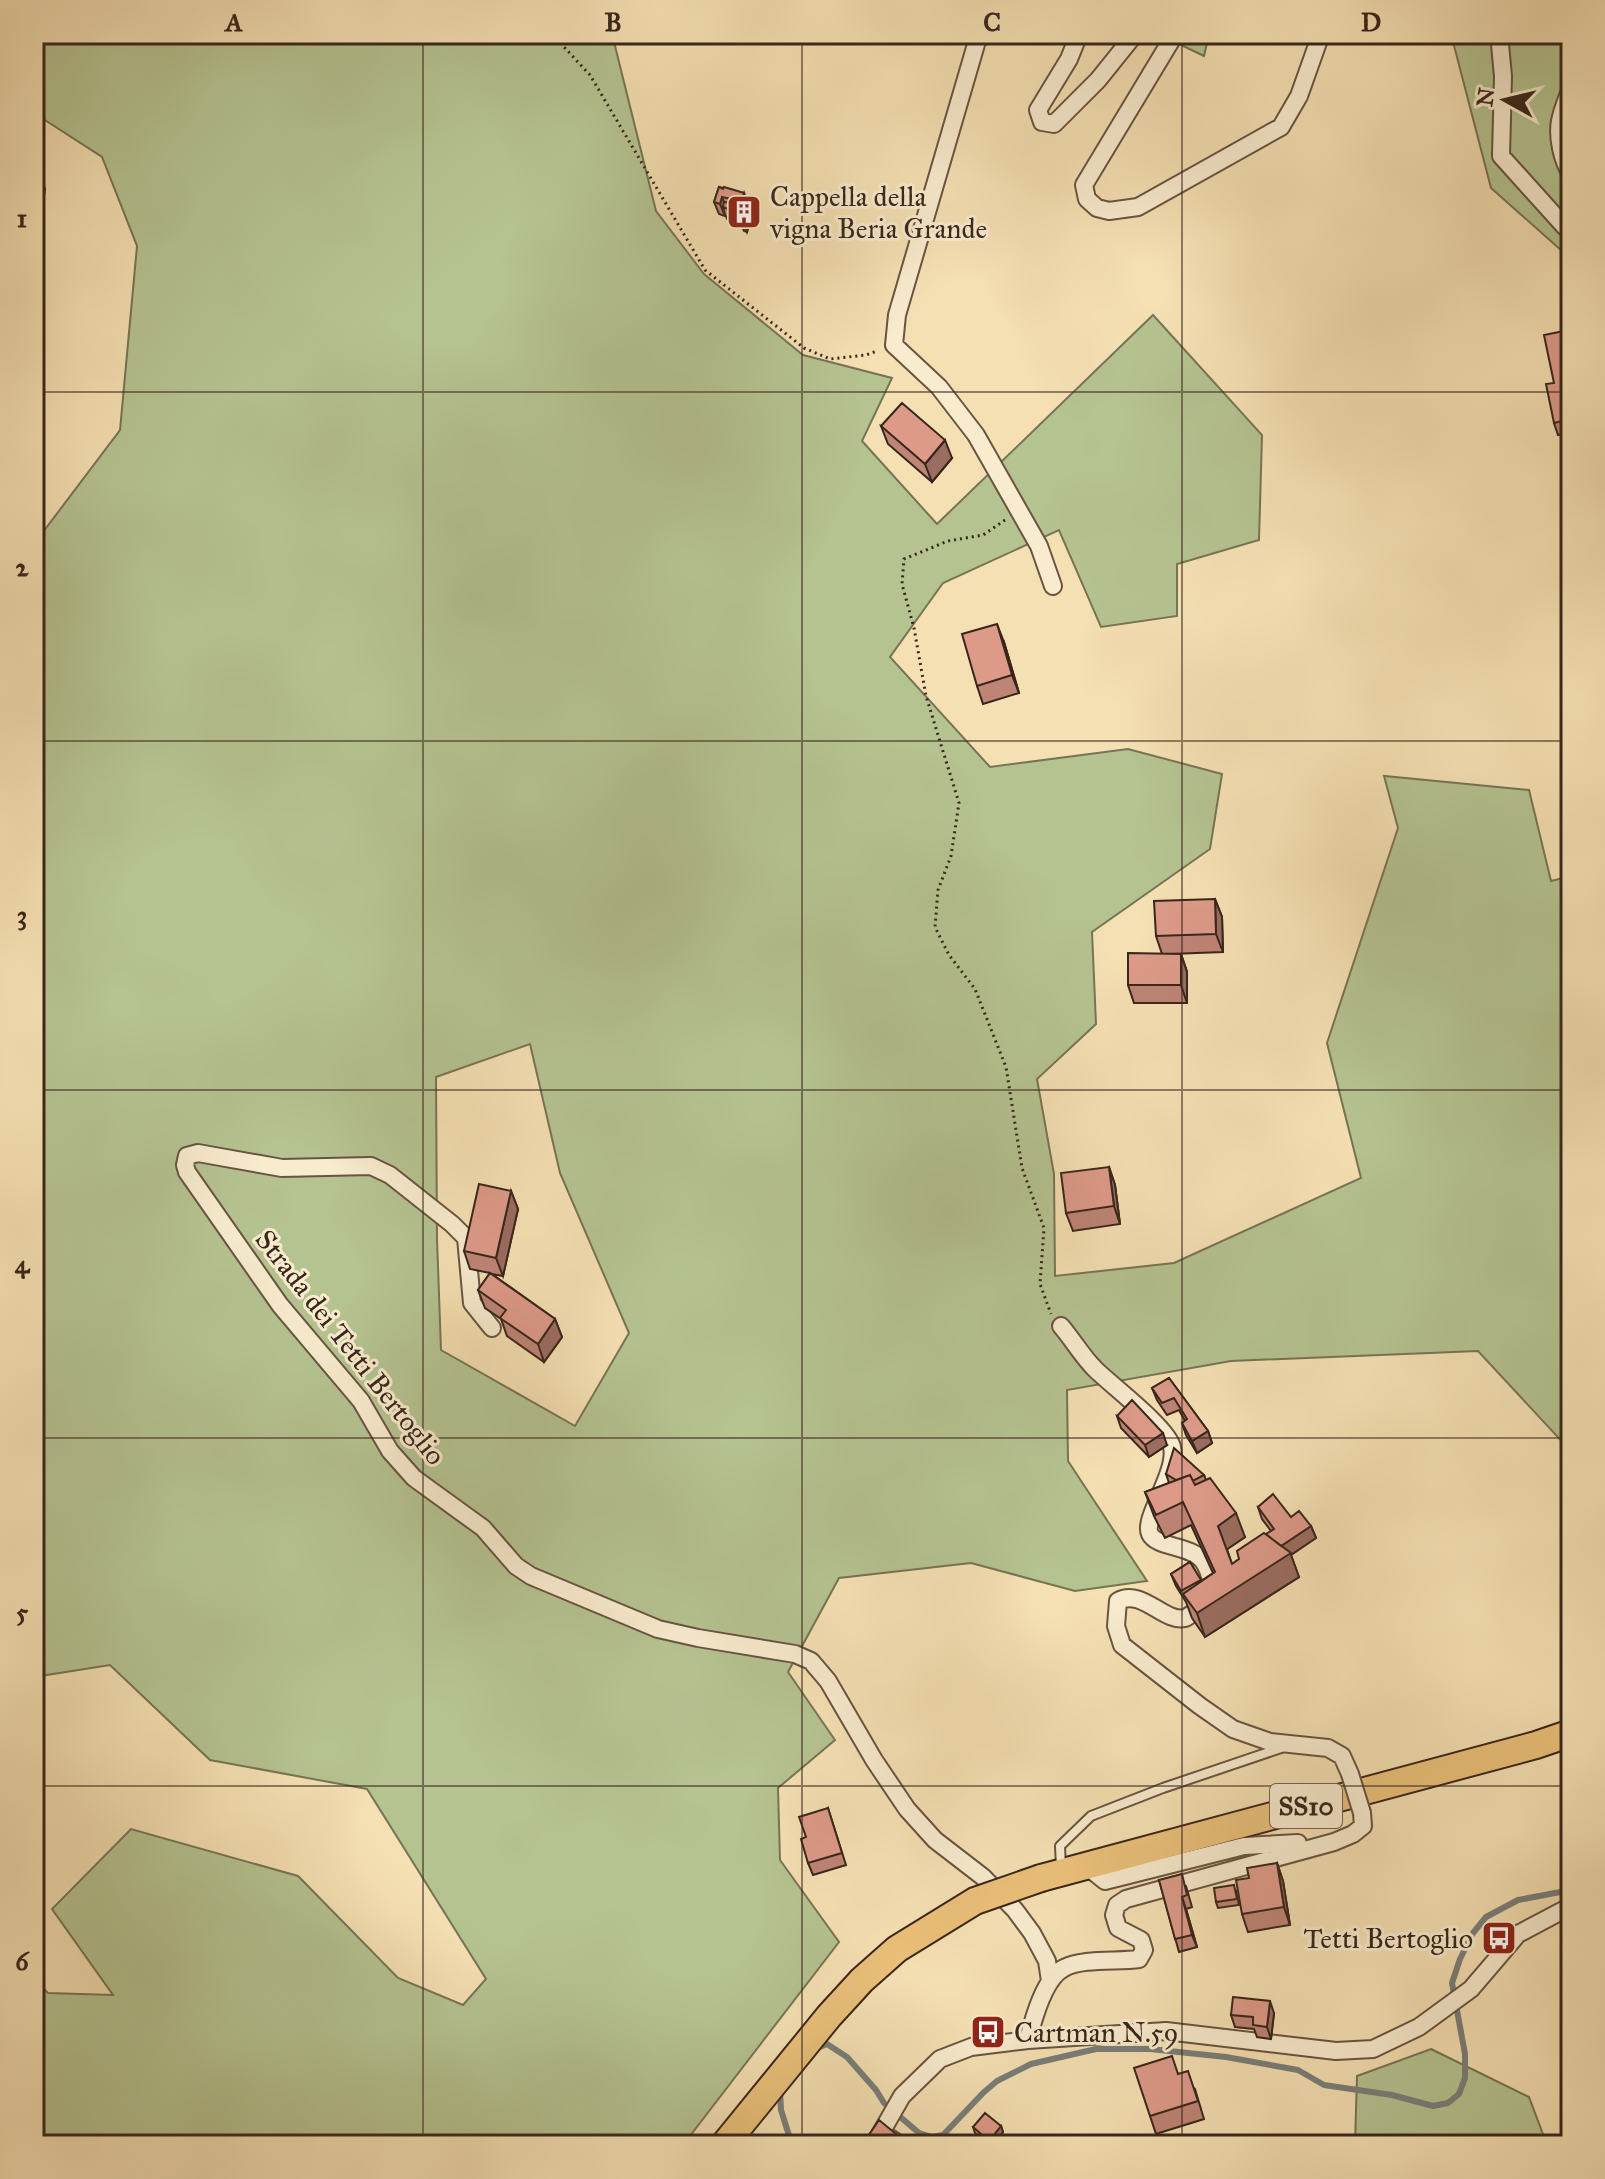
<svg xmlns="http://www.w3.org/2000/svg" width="1605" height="2179" font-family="'IM FELL Great Primer',serif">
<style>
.green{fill:#b5c391;stroke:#777456;stroke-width:2;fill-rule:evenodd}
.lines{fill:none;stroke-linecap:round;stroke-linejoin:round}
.stream{stroke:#797f7a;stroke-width:6}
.service-casing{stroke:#685441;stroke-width:12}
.minor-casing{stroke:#685441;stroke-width:20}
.primary-casing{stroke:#39261b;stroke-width:30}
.path{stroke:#39261b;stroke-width:3;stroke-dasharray:2 4;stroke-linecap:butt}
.service{stroke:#f8ebce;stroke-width:8}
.minor{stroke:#f8ebce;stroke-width:16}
.primary{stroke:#eac07a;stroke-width:26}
.minor-bridge-casing{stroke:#685441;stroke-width:20;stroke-linecap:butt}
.primary-bridge-casing{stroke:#39261b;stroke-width:30;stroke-linecap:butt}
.minor-bridge{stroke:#f8ebce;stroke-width:16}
.primary-bridge{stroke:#eac07a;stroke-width:26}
.wall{fill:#be8476;stroke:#39261b;stroke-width:2}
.shaded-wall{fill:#9b6c60;stroke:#39261b;stroke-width:2}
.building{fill:#dd9a89;stroke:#39261b;stroke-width:2}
.grid{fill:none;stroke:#39261b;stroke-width:2;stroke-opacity:0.55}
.labels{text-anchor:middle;stroke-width:6;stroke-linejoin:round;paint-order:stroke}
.shield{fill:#f8ebce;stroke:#726151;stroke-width:2}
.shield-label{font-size:26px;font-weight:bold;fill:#39261b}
.poi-label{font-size:28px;fill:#39261b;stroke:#f8ebce;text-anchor:start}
.street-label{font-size:28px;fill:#39261b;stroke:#f8ebce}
.neatline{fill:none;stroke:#39261b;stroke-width:3}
.grid-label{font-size:26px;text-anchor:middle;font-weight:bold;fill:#39261b}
</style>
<rect width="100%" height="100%" fill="#f5e0b3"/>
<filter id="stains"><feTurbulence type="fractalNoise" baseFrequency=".0025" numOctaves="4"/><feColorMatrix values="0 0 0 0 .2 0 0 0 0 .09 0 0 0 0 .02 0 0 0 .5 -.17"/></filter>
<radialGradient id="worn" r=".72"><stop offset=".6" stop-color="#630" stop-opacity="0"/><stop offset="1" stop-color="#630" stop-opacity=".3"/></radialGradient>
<path class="green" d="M34 34H612L656 211 704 274 803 355 892 378 862 441 937 524 1153 315 1262 435 1259 540 1177 564V616L1101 627 1059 530 943 583 890 657 990 767 1128 749 1222 774 1210 849 1092 932 1096 1024 1037 1079 1054 1174 1055 1276 1174 1263 1361 1178 1327 1043 1398 828 1384 776 1529 790 1551 881 1571 876V1444L1567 1447 1478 1351 1231 1361 1067 1390 1068 1461 1147 1581 1075 1591 971 1563 839 1578 788 1672 835 1740 778 1788 780 1860 839 1942 683 2145H34V1978L48 1993 113 1995 52 1909 131 1829 298 1876 398 1978 463 2005 486 1979 367 1789 210 1760 110 1665 34 1677V544L120 430 137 246 102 157 34 113ZM530 1044 560 1173 629 1333 575 1426 441 1350 437 1239 436 1077Z
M1158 34H1209L1204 56Z
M1451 34H1571V259L1491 188Z
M1431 2049 1529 2097 1547 2145H1355L1357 2076Z"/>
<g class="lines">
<path class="stream" d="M815 2049 827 2044 847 2057 876 2090 884 2103 919 2133 932 2137 943 2135 984 2092 997 2081 1031 2064 1096 2049H1150L1226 2057 1298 2070 1324 2085 1392 2095 1433 2106 1448 2103 1459 2094 1465 2078V2054L1452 1983 1460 1959 1473 1933 1486 1917 1518 1900 1571 1890
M780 2090 781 2110 792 2145"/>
<g class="service-casing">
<path id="service" d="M1061 1867 1060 1846 1091 1816 1163 1788 1281 1748
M888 2132 908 2145"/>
</g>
<g class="minor-casing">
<path id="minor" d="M984 34 977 41 897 315 894 345 939 387 976 435 1039 546 1053 586
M1079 34 1069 59 1038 110 1042 122 1054 124 1098 80 1135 34
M1175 34 1084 185 1087 199 1097 208 1109 211 1138 207 1281 127 1299 96 1321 34
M1499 34 1503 76 1501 156 1565 227 1571 231
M1571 88C1567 99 1562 110 1560 121 1557 137 1562 160 1571 174
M1061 1326C1073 1340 1082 1356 1095 1369 1111 1385 1168 1428 1172 1447 1178 1472 1142 1519 1150 1534 1157 1548 1191 1545 1203 1561 1209 1569 1211 1580 1214 1589L1215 1593C1210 1601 1204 1605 1196 1611 1194 1612 1188 1617 1185 1618 1164 1623 1142 1588 1118 1601L1116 1626 1122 1645 1200 1706 1233 1729 1270 1742 1328 1748 1342 1756 1350 1774
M492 1328 472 1303 466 1238 452 1224 390 1175 371 1166 282 1168 198 1153 187 1156 185 1165 187 1172 280 1305 361 1401 390 1451 414 1478 483 1528 516 1566 531 1576 658 1629 698 1638 795 1654 811 1661 828 1681 874 1760 907 1809 935 1840 983 1877 1015 1910 1032 1933 1047 1961 1050 1981
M1085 1865 1105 1881 1244 1846 1298 1843
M1028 2040C1033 2020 1044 1978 1064 1968 1082 1958 1118 1962 1139 1959L1144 1950 1141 1940 1118 1928 1114 1915 1117 1905 1126 1899 1334 1842 1353 1834 1363 1826 1362 1813
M874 2145 902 2096 940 2059 971 2047 1028 2040 1166 2031 1336 2051 1373 2049 1419 2027 1471 1989 1518 1934 1571 1906"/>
</g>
<g class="primary-casing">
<path id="primary" d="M1041 1878 1536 1745 1571 1733"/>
</g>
<path class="path" d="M552 34 590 75 705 270 804 348 830 359 866 355 877 351
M1005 520 983 535 948 541 904 559 902 584 914 628 926 696 959 803 951 856 938 890 935 927 949 955 975 989 1006 1067 1022 1168 1044 1228 1040 1284 1051 1314"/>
<use href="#service" class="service"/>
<use href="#minor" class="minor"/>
<use href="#primary" class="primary"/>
<g class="minor-bridge-casing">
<path id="minor-bridge" d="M1350 1774 1362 1813"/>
</g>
<g class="primary-bridge-casing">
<path id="primary-bridge" d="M724 2145 829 2016 862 1980 897 1949 975 1901 1041 1878"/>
</g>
<use href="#minor-bridge" class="minor-bridge"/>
<use href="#primary-bridge" class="primary-bridge"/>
</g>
<path class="wall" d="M719 187 744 193 746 199 751 201 756 213 754 220 751 219 747 232 744 231 739 219 740 214 735 222 727 219 725 214V216L719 214 714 202Z
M1571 337V438L1569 433 1558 435 1554 423V383Z
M881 426 952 458 932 482 888 444Z
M1004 642 1019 693 983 704 977 686Z
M1215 899 1222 917 1223 952 1170 954H1181L1187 972V1003H1134L1128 985 1162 954 1156 936Z
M1109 1167 1115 1185 1120 1224 1073 1231 1066 1213Z
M511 1191 518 1209 503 1276 492 1274 555 1319 562 1337 544 1362 507 1336 501 1319 485 1308 478 1290 490 1273 470 1269 464 1251Z
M1169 1378 1208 1431 1212 1443 1197 1453 1186 1435 1182 1423 1185 1421 1179 1410 1167 1415 1157 1400 1152 1388Z
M1117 1416 1167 1445 1149 1457 1121 1428Z
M1166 1474 1204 1475 1206 1480 1245 1537 1227 1549 1232 1564 1239 1559 1271 1531 1262 1519 1258 1507 1291 1517 1311 1526 1316 1538 1291 1555 1299 1577 1205 1637 1192 1618 1186 1602 1176 1586 1171 1574 1190 1562 1201 1581 1213 1573 1191 1525 1165 1538 1154 1516 1145 1492 1169 1483Z
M828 1808 846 1865 813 1875 808 1863 806 1837Z
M1277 1863 1283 1881 1290 1925 1248 1932 1242 1914Z
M1159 1880 1186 1886 1192 1907 1186 1909 1197 1947 1179 1952Z
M1236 1891 1239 1905 1218 1908 1216 1902Z
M1274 2013 1271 2039 1257 2037 1254 2029 1235 2027 1231 2015Z
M1178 2074 1195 2089 1204 2119 1156 2134 1150 2116Z
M1001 2126 1003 2132 993 2145H989L975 2133 973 2127Z"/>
<path class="shaded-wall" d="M41 177 45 189 41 219 34 236V214Z
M744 193 751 219 747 232 743 220 742 198Z
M722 197 726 208 723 207 725 216 720 204Z
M751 201 756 213 754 220 749 208Z
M736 202 740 214 735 222 731 210Z
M945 440 952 458 932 482 925 464Z
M997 624 1004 642 1019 693 1012 675Z
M1215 899 1222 917 1223 952 1216 934Z
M1181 954 1187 972V1003L1181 985Z
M1109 1167 1115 1185 1120 1224 1114 1206Z
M511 1191 518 1209 503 1276 496 1258Z
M555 1319 562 1337 544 1362 538 1344Z
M1208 1431 1212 1443 1197 1453 1192 1441Z
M1163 1433 1167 1445 1149 1457 1145 1445Z
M1236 1513 1245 1537 1226 1550 1218 1526Z
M1311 1526 1316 1538 1291 1555 1299 1577 1205 1637 1197 1613 1278 1548Z
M1277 1863 1283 1881 1290 1925 1284 1907Z
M1182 1897 1186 1909 1197 1947 1192 1935Z
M1270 2001 1274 2013 1271 2039 1267 2027Z
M1001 2126 1003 2132 993 2145H990L989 2141Z
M896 2134 900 2145H889Z"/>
<path class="building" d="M34 174 41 177 37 207 34 214Z
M719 187 723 189 724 187 744 193 742 198 751 201 749 208 747 207 743 220 739 219 741 203 736 202 731 210 723 207 724 202 730 203 731 199 722 197 720 204 714 202Z
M1569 330 1571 343V432H1569L1567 420 1554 423 1546 384 1554 383 1544 335Z
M902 403 945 440 925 464 881 426Z
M997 624 1012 675 977 686 962 634Z
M1571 635V658H1568Z
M1215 899 1216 934 1156 936 1154 901Z
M1128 953 1181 954V985H1128Z
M1109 1167 1114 1206 1066 1213 1061 1173Z
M479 1184 511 1191 496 1258 464 1251Z
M490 1273 555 1319 538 1344 500 1318 506 1310 478 1290Z
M1169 1378 1208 1431 1192 1441 1182 1423 1187 1419 1174 1398 1162 1403 1152 1388Z
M1132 1400 1163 1433 1145 1445 1117 1416Z
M1174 1448 1204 1475 1193 1481 1190 1475 1176 1480 1166 1474Z
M1190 1475 1195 1485 1210 1478 1236 1513 1218 1526 1232 1564 1239 1559 1237 1551 1264 1533 1291 1553 1197 1613 1183 1594 1215 1572 1183 1502 1156 1515 1145 1492Z
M1273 1494 1291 1517 1299 1511 1311 1526 1281 1546 1266 1534 1274 1529 1258 1507Z
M1190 1562 1201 1580 1181 1591 1171 1574Z
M828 1808 842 1853 808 1863 801 1839 806 1837 799 1817Z
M1277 1863 1284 1907 1242 1914 1236 1880 1249 1878 1247 1868Z
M1182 1874 1187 1895 1182 1897 1192 1935 1175 1939 1159 1880Z
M1234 1885 1237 1899 1216 1902 1214 1888Z
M1233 1997 1270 2001 1267 2027 1253 2025V2017L1231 2015Z
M1172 2056 1178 2074 1188 2071 1198 2101 1150 2116 1134 2068Z
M985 2113 1001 2126 989 2141 973 2127Z
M879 2120 896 2134 889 2145H862Z"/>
<path class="grid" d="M423 34V2145M802 34V2145M1182 34V2145M34 392H1571M34 741H1571M34 1090H1571M34 1438H1571M34 1786H1571"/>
<defs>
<g id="building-square" transform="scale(1.8)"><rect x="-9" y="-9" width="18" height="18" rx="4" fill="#8f2418" stroke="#f8ebce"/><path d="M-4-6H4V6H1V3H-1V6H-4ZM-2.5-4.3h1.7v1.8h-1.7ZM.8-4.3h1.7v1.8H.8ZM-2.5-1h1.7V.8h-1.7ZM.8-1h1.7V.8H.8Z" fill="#fff"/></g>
<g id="bus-square" transform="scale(1.8)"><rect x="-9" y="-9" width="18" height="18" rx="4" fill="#8f2418" stroke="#f8ebce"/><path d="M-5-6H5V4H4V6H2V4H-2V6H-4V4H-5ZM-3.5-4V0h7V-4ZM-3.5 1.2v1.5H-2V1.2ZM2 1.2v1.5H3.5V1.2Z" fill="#fff"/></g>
</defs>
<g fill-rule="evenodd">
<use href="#building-square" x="744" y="212"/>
<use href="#bus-square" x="1499" y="1938"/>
<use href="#bus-square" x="988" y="2032"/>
</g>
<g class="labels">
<rect class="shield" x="1270" y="1784" width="72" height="44" rx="6"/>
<g class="shield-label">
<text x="1306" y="1815">SS10</text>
</g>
<g class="poi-label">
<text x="770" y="206">Cappella della<tspan x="770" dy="32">vigna Beria Grande</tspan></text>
<text x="1473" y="1948" text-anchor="end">Tetti Bertoglio</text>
<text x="1014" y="2042">Cartman N.59</text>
</g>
<g class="street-label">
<text transform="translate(351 1347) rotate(52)" y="10">Strada dei Tetti Bertoglio</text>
</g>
</g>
<rect width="1605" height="2179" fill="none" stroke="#f5e0b3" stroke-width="88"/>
<g transform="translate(1505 100) rotate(278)" stroke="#f8ebce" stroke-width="6" paint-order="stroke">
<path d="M0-6L14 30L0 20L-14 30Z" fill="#39261b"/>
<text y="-12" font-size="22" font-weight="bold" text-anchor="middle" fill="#39261b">N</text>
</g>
<rect x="44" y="44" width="1517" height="2091" class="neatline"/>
<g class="grid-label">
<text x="234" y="31">A</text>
<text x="613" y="31">B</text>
<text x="992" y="31">C</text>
<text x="1371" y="31">D</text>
<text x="22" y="227">1</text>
<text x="22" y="576">2</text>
<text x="22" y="924">3</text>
<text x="22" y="1273">4</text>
<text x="22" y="1621">5</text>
<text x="22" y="1970">6</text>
</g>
<rect width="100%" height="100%" filter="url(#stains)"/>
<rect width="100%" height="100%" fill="url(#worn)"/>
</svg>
